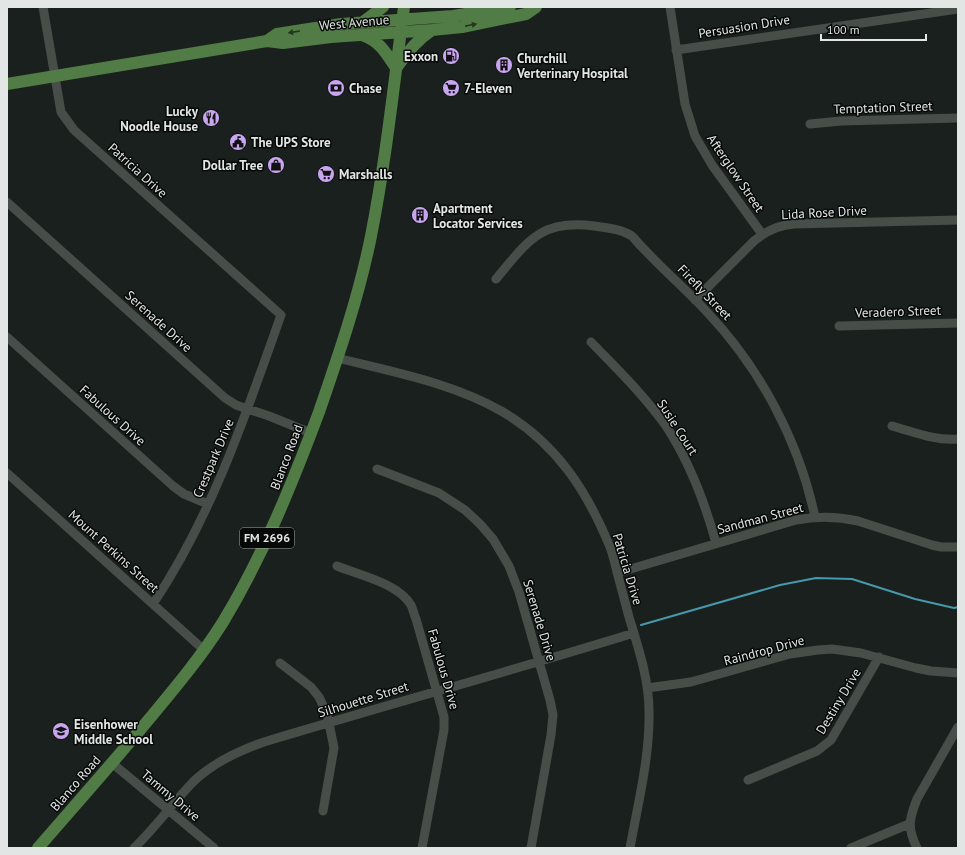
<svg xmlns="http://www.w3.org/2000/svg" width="965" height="855" font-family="'PT Sans',sans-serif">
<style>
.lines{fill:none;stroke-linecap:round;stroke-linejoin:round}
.stream{stroke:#4698ab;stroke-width:2}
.minor{stroke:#474e4a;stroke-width:9}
.major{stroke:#517c45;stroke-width:12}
.oneway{fill:#253720}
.labels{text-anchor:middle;stroke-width:3;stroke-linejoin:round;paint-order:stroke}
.shield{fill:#070908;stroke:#a0a4a2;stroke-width:1}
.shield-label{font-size:12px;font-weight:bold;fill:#e2e6e4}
.street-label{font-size:13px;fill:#e2e6e4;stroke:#070908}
.poi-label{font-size:13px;font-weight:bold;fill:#e2e6e4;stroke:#070908;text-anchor:start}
</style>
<rect width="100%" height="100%" fill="#1a201d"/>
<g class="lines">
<path class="stream" d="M641 625 780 585 816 578 852 579 915 599 954 608 958 607"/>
<path class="minor" d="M43 7 61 112 74 130 281 315C246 414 212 516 153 604
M670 7 685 104 695 136 712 165 762 234
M676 50 958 9
M810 124 841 121 958 118
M7 202 225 398 236 405 269 416 311 433
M496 279C527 242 540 219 594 226 608 228 621 229 632 236 655 263 683 286 707 312 760 368 799 441 815 517
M695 300 754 241C766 231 778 225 794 224L958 220
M839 326 958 323
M7 337 173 486 184 494 208 504
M591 342C617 369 644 395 666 426 689 461 705 503 716 543
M337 358C393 372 453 383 503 412 557 444 587 491 610 547 613 555 615 564 617 572 621 587 625 602 629 617 638 647 649 679 649 711 650 757 638 803 630 848
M892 426C914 432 935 441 958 439
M377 469 439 493 465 510 480 524 493 539 509 566 519 592 550 700 553 715 551 735 531 848
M7 473 204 650
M337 566C359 575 398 583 411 605 413 609 414 615 416 619L444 717V730L422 848
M617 573 796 520C817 516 836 516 858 521L932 545 941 547H958
M280 663 311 687 319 697 326 712 329 723 334 748 323 811
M647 688 691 682 790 654 818 650 832 649 861 653 916 668 931 671 958 673
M112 763 214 848
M748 780 817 751 831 740 879 657
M134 848C155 828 172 804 192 783 212 763 238 751 264 742 387 705 511 671 634 633
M851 848 909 824
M917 848C907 828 909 819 917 799L958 727"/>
<path class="major" d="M363 22 383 7
M362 35C380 41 386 53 396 68
M267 41 277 34 341 24 453 16 510 7
M397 67C407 52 417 40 432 30
M7 84 267 41 283 43 331 37 432 30 462 27 526 14 536 7
M38 848C77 803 117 758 155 712 179 683 203 654 223 622 263 556 292 484 319 412 339 354 359 296 371 236 386 160 394 83 404 7"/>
</g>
<defs><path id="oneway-solid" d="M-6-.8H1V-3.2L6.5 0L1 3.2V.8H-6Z"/></defs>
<g class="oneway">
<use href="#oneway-solid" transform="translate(471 25) rotate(-11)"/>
<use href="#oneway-solid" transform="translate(294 32) rotate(171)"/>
</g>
<defs>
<g id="fuel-disc" transform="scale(0.9)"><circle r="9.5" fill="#c8a6ef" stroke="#070908"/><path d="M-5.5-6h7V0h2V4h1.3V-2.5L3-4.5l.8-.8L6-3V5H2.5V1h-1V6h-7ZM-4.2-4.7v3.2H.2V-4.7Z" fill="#111"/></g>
<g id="building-disc" transform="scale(0.9)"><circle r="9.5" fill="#c8a6ef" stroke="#070908"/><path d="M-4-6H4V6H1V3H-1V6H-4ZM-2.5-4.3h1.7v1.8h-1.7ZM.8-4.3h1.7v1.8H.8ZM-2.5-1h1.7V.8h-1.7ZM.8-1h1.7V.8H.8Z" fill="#111"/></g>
<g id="bank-disc" transform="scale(0.9)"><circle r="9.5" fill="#c8a6ef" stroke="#070908"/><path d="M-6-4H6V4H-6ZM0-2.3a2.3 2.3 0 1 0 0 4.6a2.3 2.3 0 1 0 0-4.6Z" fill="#111"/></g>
<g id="supermarket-disc" transform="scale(0.9)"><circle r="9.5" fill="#c8a6ef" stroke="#070908"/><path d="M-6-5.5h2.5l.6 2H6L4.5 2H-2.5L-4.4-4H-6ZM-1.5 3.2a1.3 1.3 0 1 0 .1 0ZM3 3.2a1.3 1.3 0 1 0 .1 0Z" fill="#111"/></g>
<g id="restaurant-disc" transform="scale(0.9)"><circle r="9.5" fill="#c8a6ef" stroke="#070908"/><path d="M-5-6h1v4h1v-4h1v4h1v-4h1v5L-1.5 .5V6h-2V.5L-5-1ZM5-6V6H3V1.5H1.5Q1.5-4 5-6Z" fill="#111"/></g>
<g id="civic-disc" transform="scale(0.9)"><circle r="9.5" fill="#c8a6ef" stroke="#070908"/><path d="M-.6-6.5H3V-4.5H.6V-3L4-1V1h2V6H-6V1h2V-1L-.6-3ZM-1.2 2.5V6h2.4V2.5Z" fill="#111"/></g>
<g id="shop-disc" transform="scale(0.9)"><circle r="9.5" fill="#c8a6ef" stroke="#070908"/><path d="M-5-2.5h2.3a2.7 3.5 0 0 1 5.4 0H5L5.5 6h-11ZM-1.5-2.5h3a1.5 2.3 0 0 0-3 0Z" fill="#111"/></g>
<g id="school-disc" transform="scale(0.9)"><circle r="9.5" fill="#c8a6ef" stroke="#070908"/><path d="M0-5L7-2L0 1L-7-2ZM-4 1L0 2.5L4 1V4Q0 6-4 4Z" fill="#111"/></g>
</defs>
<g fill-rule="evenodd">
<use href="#fuel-disc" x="451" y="56"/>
<use href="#building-disc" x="504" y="65"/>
<use href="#bank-disc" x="336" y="88"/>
<use href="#supermarket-disc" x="451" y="88"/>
<use href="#restaurant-disc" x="211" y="118"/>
<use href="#civic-disc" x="238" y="142"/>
<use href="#shop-disc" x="276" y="165"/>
<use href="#supermarket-disc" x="326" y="174"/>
<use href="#building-disc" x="420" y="215"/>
<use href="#school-disc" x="61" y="731"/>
</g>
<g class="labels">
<rect class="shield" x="240" y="528" width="54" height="20" rx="3"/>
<g class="shield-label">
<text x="267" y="542">FM 2696</text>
</g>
<g class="street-label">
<text transform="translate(354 22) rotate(-5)" y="5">West Avenue</text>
<text transform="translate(744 26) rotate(-9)" y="5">Persuasion Drive</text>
<text transform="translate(883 107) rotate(-2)" y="5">Temptation Street</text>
<text transform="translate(138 170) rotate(42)" y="5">Patricia Drive</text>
<text transform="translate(736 173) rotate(56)" y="5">Afterglow Street</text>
<text transform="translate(824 212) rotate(-3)" y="5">Lida Rose Drive</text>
<text transform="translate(705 292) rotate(46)" y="5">Firefly Street</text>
<text transform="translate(898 311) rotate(-2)" y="5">Veradero Street</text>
<text transform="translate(159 321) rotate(42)" y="5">Serenade Drive</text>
<text transform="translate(113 415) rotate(42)" y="5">Fabulous Drive</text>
<text transform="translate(678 427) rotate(57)" y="5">Susie Court</text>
<text transform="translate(286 457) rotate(-69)" y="5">Blanco Road</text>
<text transform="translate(213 458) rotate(-67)" y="5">Crestpark Drive</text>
<text transform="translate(760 518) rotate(-15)" y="5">Sandman Street</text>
<text transform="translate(114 551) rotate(42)" y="5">Mount Perkins Street</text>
<text transform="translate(628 569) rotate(73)" y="5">Patricia Drive</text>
<text transform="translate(540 620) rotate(73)" y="5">Serenade Drive</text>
<text transform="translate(764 650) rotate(-15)" y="5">Raindrop Drive</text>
<text transform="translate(444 669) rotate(74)" y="5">Fabulous Drive</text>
<text transform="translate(363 699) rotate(-17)" y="5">Silhouette Street</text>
<text transform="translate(838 701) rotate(-59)" y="5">Destiny Drive</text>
<text transform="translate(75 783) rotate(-49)" y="5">Blanco Road</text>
<text transform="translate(171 795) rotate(40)" y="5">Tammy Drive</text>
</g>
<g class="poi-label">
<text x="438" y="61" text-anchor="end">Exxon</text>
<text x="517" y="63">Churchill<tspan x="517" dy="15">Verterinary Hospital</tspan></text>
<text x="349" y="93">Chase</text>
<text x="464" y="93">7-Eleven</text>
<text x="198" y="116" text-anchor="end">Lucky<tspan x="198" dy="15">Noodle House</tspan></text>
<text x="251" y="147">The UPS Store</text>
<text x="263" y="170" text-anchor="end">Dollar Tree</text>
<text x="339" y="179">Marshalls</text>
<text x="433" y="213">Apartment<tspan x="433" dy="15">Locator Services</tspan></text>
<text x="74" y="729">Eisenhower<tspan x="74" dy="15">Middle School</tspan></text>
</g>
</g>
<rect width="965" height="855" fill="none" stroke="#e2e6e4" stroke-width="16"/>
<path d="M821 34v6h105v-6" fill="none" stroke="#e2e6e4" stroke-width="2"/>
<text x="827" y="34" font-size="12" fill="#e2e6e4" stroke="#070908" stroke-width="3" paint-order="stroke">100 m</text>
</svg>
